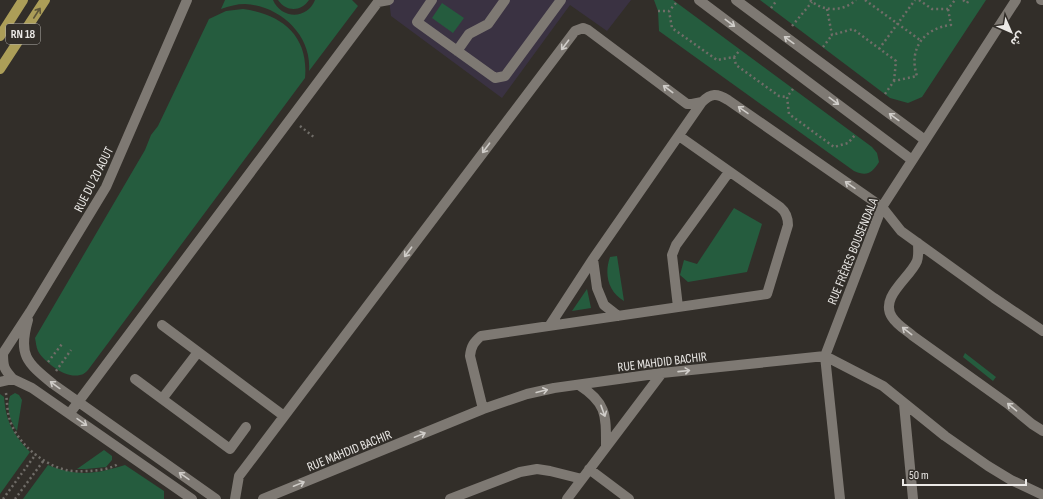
<svg xmlns="http://www.w3.org/2000/svg" width="1043" height="499" font-family="'Sofia Sans Condensed','Noto Sans Arabic',sans-serif">
<style>
.commercial{fill:#3a3242}
.green{fill:#255c3e}
.lines{fill:none;stroke-linecap:round;stroke-linejoin:round}
.path{stroke:#706d68;stroke-width:2.5;stroke-dasharray:2 3;stroke-linecap:butt}
.minor{stroke:#7e7973;stroke-width:10}
.major{stroke:#ac9e58;stroke-width:10}
.oneway{stroke:#5d5539}
.oneway2{stroke:#d0cdc9}
.labels{text-anchor:middle;stroke-width:3.5;stroke-linejoin:round;paint-order:stroke}
.shield{fill:#322e29;stroke:#b4b1ad;stroke-width:1}
.shield-label{font-size:12px;font-weight:bold;fill:#ebe9e6}
.street-label{font-size:13px;fill:#ebe9e6;stroke:#322e29}
</style>
<rect width="100%" height="100%" fill="#322e29"/>
<path class="commercial" d="M389 0H631L607 31 570 5 502 98 391 16Z"/>
<path class="green" d="M225 0H273C281 19 307 20 315 0H352L358 6 309 71C312 35 280 6 245 4 237 4 229 6 221 9Z
M278 0H309C301 12 286 12 278 0Z
M654 0H673L872 147 877 153 879 162C872 173 867 177 854 171L659 31 658 11Z
M760 0H986L922 97 908 103 890 98Z
M442 3 464 18 453 33 432 18Z
M243 9C282 14 309 36 305 78L88 370C86 372 83 375 80 375 66 379 44 362 38 351 36 347 36 342 35 338L145 150 151 135 158 126 209 19 226 11Z
M734 208 762 224 747 272 688 282 680 275 684 260 697 264Z
M617 256 624 301C608 292 604 274 610 257Z
M587 289 591 308 572 311Z
M965 353 996 377 993 381 963 357Z
M15 393 19 395 22 400 17 431C10 421 6 408 10 396Z
M0 394 4 397C6 422 13 434 30 452L0 494Z
M104 450 112 456V460L106 467 86 469H77Z
M48 465C78 477 96 474 125 465L164 491V499H23Z"/>
<g class="lines">
<path class="path" d="M810 0C823 12 843 12 856 0
M865 0 920 40
M919 0 932 9H948L955 0
M963 0 967 3 969 0
M676 3 669 11 672 28 717 60 734 57 740 50
M771 8 777 0
M827 9 832 35 853 29 896 61 894 81
M658 11H669
M792 26 812 2
M823 47 832 35
M879 49 915 0
M734 57 736 65 779 96 787 97
M793 89 787 97 789 114 834 147 848 143 855 135
M885 94 894 81 917 76C908 49 924 28 951 25L948 9
M300 126 315 138
M48 362 62 344
M56 371 71 350
M6 393C7 401 7 409 9 417 15 441 41 464 66 470 74 472 82 471 90 471 100 470 112 469 119 463
M3 499 36 454
M15 499 44 460"/>
<path class="minor" d="M432 0 417 22 495 78 505 76 561 0
M699 0 912 160
M736 0 925 140
M1041 0H1043
M457 51 469 34 488 24 505 0
M918 243C918 249 919 255 917 261 910 278 879 297 892 317 897 325 906 330 913 336L1008 404 1032 424 1043 431
M593 259 597 288 604 305 618 316
M678 307 672 255 676 245 729 172
M28 320C18 355 26 362 53 384L216 499
M162 325 284 416
M550 325 593 259 702 102C711 93 717 93 728 100L882 207 901 231 994 298 1043 331
M3 353C3 367 4 369 13 379
M0 358 30 312 106 187 187 0
M135 379 230 449 246 427
M0 382 13 379 32 388 192 499
M579 385C607 403 606 415 606 447
M162 399 198 352
M904 404 913 499
M483 409 470 356C471 346 474 342 481 336L767 294 788 225C788 217 786 212 780 207L679 136
M70 413 378 2 389 0
M589 469 629 499
M235 499 239 476 575 31 583 28 588 30 687 104H692L702 102
M263 499 483 409 527 394 554 388 662 373 825 356 883 386 945 436 988 466 1011 480 1043 495
M450 499 520 472 537 469 550 471 582 479
M567 499 662 373
M840 499 825 356 882 207 1016 0"/>
<path class="major" d="M0 36 23 0
M0 69 45 0"/>
</g>
<defs><path id="oneway-shaft" d="M-6 0H5M1.5-3L5.5 0L1.5 3" fill="none" stroke-width="1.6" stroke-linecap="round" stroke-linejoin="round"/></defs>
<use class="oneway" href="#oneway-shaft" transform="translate(37 13) rotate(-57)"/>
<g class="oneway2">
<use href="#oneway-shaft" transform="translate(730 23) rotate(37)"/>
<use href="#oneway-shaft" transform="translate(789 40) rotate(-144)"/>
<use href="#oneway-shaft" transform="translate(565 45) rotate(127)"/>
<use href="#oneway-shaft" transform="translate(668 89) rotate(-143)"/>
<use href="#oneway-shaft" transform="translate(834 101) rotate(37)"/>
<use href="#oneway-shaft" transform="translate(743 110) rotate(-145)"/>
<use href="#oneway-shaft" transform="translate(894 117) rotate(-144)"/>
<use href="#oneway-shaft" transform="translate(486 148) rotate(127)"/>
<use href="#oneway-shaft" transform="translate(850 185) rotate(-145)"/>
<use href="#oneway-shaft" transform="translate(408 252) rotate(127)"/>
<use href="#oneway-shaft" transform="translate(907 331) rotate(-142)"/>
<use href="#oneway-shaft" transform="translate(684 371) rotate(-6)"/>
<use href="#oneway-shaft" transform="translate(55 385) rotate(-144)"/>
<use href="#oneway-shaft" transform="translate(542 391) rotate(-14)"/>
<use href="#oneway-shaft" transform="translate(1012 407) rotate(-140)"/>
<use href="#oneway-shaft" transform="translate(603 411) rotate(70)"/>
<use href="#oneway-shaft" transform="translate(82 422) rotate(35)"/>
<use href="#oneway-shaft" transform="translate(420 435) rotate(-22)"/>
<use href="#oneway-shaft" transform="translate(184 476) rotate(-145)"/>
<use href="#oneway-shaft" transform="translate(299 484) rotate(-22)"/>
</g>
<g class="labels">
<rect class="shield" x="6" y="24" width="34" height="20" rx="3"/>
<g class="shield-label">
<text x="23" y="38">RN 18</text>
</g>
<g class="street-label">
<text transform="translate(93 179) rotate(-63)" y="5">RUE DU 20 AOUT</text>
<text transform="translate(852 251) rotate(-68)" y="5">RUE FRÈRES BOUSENDALA</text>
<text transform="translate(662 361) rotate(-7)" y="5">RUE MAHDID BACHIR</text>
<text transform="translate(349 450) rotate(-22)" y="5">RUE MAHDID BACHIR</text>
</g>
</g>
<g transform="translate(1011 32) rotate(135)" stroke="#322e29" stroke-width="3" paint-order="stroke">
<path d="M0-3L7 15L0 10L-7 15Z" fill="#ebe9e6"/>
<text y="-6" font-size="11" font-weight="bold" text-anchor="middle" fill="#ebe9e6">ش</text>
</g>
<path d="M903 479v6h123v-6" fill="none" stroke="#ebe9e6" stroke-width="2"/>
<text x="909" y="479" font-size="12" fill="#ebe9e6" stroke="#322e29" stroke-width="3" paint-order="stroke">50 m</text>
</svg>
